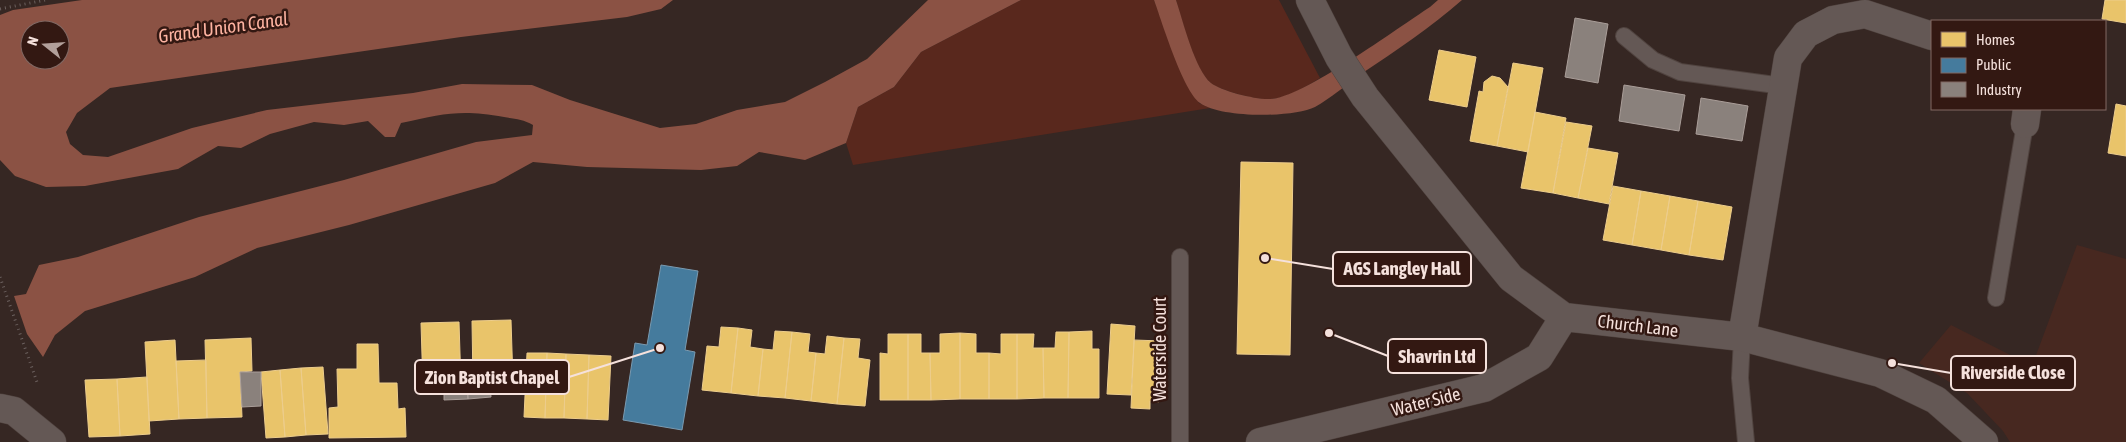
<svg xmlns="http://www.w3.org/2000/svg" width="2126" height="442" font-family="'Asap Condensed',sans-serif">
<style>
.built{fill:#472820}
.green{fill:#59281d}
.water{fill:#8b5244;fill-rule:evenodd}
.homes{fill:#e9c46a;stroke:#edcd8c}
.public{fill:#457b9d;stroke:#7a9ab0}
.industry{fill:#8a817c;stroke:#aa9e99}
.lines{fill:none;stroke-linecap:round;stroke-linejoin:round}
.lane-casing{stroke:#50433f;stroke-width:18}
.street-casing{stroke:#50433f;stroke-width:29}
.path{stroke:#6b605e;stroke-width:3;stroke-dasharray:1 4;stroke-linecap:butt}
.lane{stroke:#645855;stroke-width:16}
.street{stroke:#645855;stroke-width:28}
.labels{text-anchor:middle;stroke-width:5;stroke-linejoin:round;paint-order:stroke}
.street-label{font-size:18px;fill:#f5e1dc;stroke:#331812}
.water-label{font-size:19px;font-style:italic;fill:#feb3a1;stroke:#331812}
.leader{fill:none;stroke:#f5e1dc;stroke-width:2}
.callout-dot{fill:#f5e1dc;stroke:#331812;stroke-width:2}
.callout{fill:#331812;stroke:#f5e1dc;stroke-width:2}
.callout-label{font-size:19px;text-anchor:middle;font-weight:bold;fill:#f5e1dc}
</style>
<rect width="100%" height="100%" fill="#362723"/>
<path class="built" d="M2077 245 2126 259V442H2010L2003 431 1967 393 1919 363 1951 325 2032 366Z"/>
<path class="green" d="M1021 0H1154L1179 65 1199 103 1210 108 853 165 846 143 858 107 894 87 921 52Z
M1176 0H1279L1320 78C1305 87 1288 98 1271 99 1258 101 1223 91 1212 84 1195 72 1182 20 1176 0Z"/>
<path class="water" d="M82 0H673L661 9 627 17 461 37 110 88 77 113 66 132 70 144 83 155 108 157 192 128 267 110 413 93 462 84 532 85 570 100 660 128 696 124 737 110 785 102 825 82 867 59 928 0H1021L921 52 894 87 858 107 846 143 805 160 759 152 737 166 701 170 587 167 533 162 495 183 349 225 257 248 195 277 85 311 55 335 43 357 27 334 14 296 26 294 39 265 78 257 199 217 344 180 476 142 532 135 533 125C523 119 515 119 504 117 460 109 443 114 401 123L395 137H385L368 121 344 125 314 122 270 134 241 148 218 146 178 169 85 186 46 187 15 176 0 160V15L13 10ZM30 30H60V60H30Z
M1154 0H1176C1183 21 1195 70 1211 83 1221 91 1257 100 1270 99 1301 99 1399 27 1430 7L1438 0H1462C1431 27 1396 51 1361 74 1346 85 1331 98 1315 107 1293 118 1220 118 1200 103 1183 91 1162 22 1154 0Z"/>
<path class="homes" d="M2105 0H2126V23L2102 19Z
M1439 50 1476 57 1467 107 1429 100Z
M1513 63 1543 68 1528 152 1497 146Z
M1492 76 1500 78 1508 87 1497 146 1470 141 1479 91 1483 92 1484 82Z
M2116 104 2126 106V156L2108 153Z
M1535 112 1566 118 1553 193 1521 188Z
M1566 122 1592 126 1578 198 1553 193Z
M1588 148 1618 153 1609 204 1578 198Z
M1241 162 1293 163 1290 355 1237 354Z
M1613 186 1641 191 1632 245 1603 240Z
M1641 191 1670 196 1661 250 1632 245Z
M1670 196 1698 201 1689 255 1661 250Z
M1698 201 1732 207 1723 260 1689 255Z
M511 320 513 382 473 383 472 321Z
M459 322 461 386 423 388 421 323Z
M1111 324 1135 326 1131 395 1107 394Z
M721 327 738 328 731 393 702 390 707 346 719 347Z
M738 328 752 330 750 347 763 349 758 396 731 393Z
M775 331 792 332 785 398 758 396 763 349 773 350Z
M1092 331V349H1099V398H1068L1069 332Z
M792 332 810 334 808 352 816 353 811 401 785 398Z
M1056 332H1069L1068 398H1044L1043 348H1055Z
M960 333V399L931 400 930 353H940V334Z
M960 333 976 334V353H989V399H960Z
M888 334H908V400H880V353L888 354Z
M908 334H921V353H930L931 400H908Z
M1001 334H1017V399H989V353L1001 354Z
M1017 334H1034L1033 348H1043L1044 398 1017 399Z
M827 336 844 338 837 404 811 401 816 353 825 354Z
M251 338 252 371 240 372 242 417 207 418 205 340Z
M844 338 860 339 858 358 870 360 865 406 837 404Z
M175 340 179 419 149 421 145 342Z
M1134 340 1162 341 1159 402 1150 401V409L1131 408Z
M357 344H378L379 383H397L398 409 405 408 406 437 329 438V408L338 407 337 369H357Z
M527 353H547L545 418 524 417Z
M547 353 566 354 564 418H545Z
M566 354 589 355 587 419 564 418Z
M589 355 611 356 608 420 587 419Z
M206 360 207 418 179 419 176 361Z
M323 367 328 434 306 435 301 368Z
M301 368 306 435 285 437 280 370Z
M280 370 285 437 266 438 261 372Z
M147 377 150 434 120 436 117 379Z
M117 379 120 436 89 437 85 380Z"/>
<path class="public" d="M661 265 698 271 685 350 695 352 682 430 623 420 635 343 647 345Z"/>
<path class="industry" d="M1575 18 1608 24 1598 83 1565 77Z
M1624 85 1685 95 1679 131 1619 121Z
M1701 98 1748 106 1742 141 1696 134Z
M240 372H261V406L242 407Z
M461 379 467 380 468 399 444 400V387L461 386Z
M473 379V383H490L491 397 468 399 467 380Z"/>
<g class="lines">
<g class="lane-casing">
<path id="lane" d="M1624 36 1653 60 1680 72 1783 86
M1996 298 2025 124
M1742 337 1740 378 1746 442
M1180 442V257"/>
</g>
<g class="street-casing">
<path id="street" d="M1310 0 1339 57 1365 97 1511 278 1564 317 1742 337 1880 373 1936 400 1984 442
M2025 124 2027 109
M1742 337 1788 58 1806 34 1833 20 1865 14 1932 36
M0 408 14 411 52 442
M1260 442 1484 388 1539 357 1564 317"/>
</g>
<path class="path" d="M0 9 45 0
M0 277 38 385"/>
<use href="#lane" class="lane"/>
<use href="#street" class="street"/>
</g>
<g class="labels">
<g class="street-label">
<text transform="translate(1638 326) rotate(7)" y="6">Church Lane</text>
<text transform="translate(1160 349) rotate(-90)" y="6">Waterside Court</text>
<text transform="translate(1426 402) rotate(-14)" y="6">Water Side</text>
</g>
<g class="water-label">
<text transform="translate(223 27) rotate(-8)" y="7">Grand Union Canal</text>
</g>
</g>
<path class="leader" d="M1265 258L1333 269M1329 333L1388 356M1892 363L1951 373M660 348L569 377"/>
<g class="callout-dot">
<circle cx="1265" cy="258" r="5"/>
<circle cx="1329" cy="333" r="5"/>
<circle cx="1892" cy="363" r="5"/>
<circle cx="660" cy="348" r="5"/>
</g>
<g class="callout">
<rect x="1333" y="252" width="138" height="34" rx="5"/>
<rect x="1388" y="339" width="98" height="34" rx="5"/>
<rect x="1951" y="356" width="124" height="34" rx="5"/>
<rect x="415" y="360" width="154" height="34" rx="5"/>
</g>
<g class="callout-label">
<text x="1402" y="275">AGS Langley Hall</text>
<text x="1437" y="363">Shavrin Ltd</text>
<text x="2013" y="379">Riverside Close</text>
<text x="492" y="384">Zion Baptist Chapel</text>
</g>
<rect x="1931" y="20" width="175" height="90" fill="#331812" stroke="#816863"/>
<rect x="1941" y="32" width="25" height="15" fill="#e9c46a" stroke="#816863"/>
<text x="1976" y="45" font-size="15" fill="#f5e1dc">Homes</text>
<rect x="1941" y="58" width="25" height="15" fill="#457b9d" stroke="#816863"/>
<text x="1976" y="70" font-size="15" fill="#f5e1dc">Public</text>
<rect x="1941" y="82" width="25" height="15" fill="#8a817c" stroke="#816863"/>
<text x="1976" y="95" font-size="15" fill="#f5e1dc">Industry</text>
<g transform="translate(45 45) rotate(287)"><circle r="24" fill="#331812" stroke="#816863"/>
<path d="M0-4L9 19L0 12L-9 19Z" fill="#b2a09b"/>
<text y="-8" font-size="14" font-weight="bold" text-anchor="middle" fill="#f5e1dc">N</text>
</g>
</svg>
